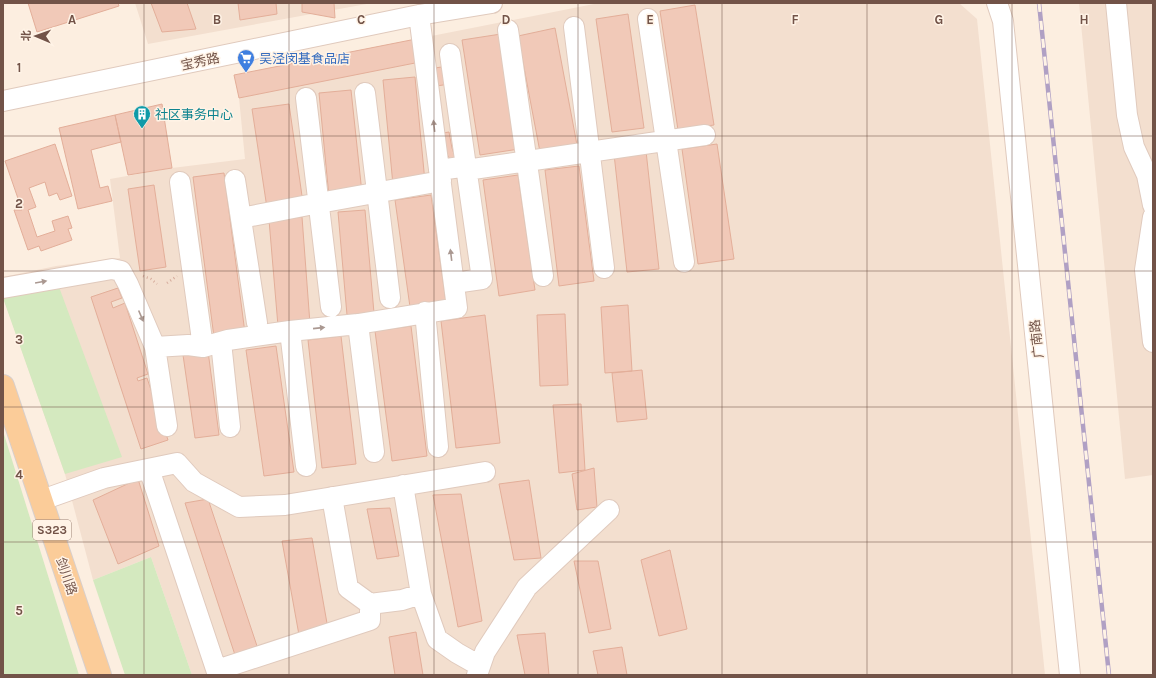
<svg xmlns="http://www.w3.org/2000/svg" width="1156" height="678" font-family="Karla,'Noto Sans SC',sans-serif">
<style>
.residential{fill:#f3dfcf}
.green{fill:#d4e9bf}
.building{fill:#f1c9b8;stroke:#e3ae99}
.lines{fill:none;stroke-linecap:round;stroke-linejoin:round}
.minor-casing{stroke:#e0cabd;stroke-width:22}
.major-casing{stroke:#d8cfcc;stroke-width:24}
.path{stroke:#d5ac9c;stroke-width:2.5;stroke-dasharray:1 3;stroke-linecap:butt}
.minor{stroke:#fff;stroke-width:20}
.major{stroke:#fbcc99;stroke-width:22}
.rail-casing{stroke:#b0a0c4;stroke-width:4.5}
.rail{stroke:#fff3e6;stroke-width:3;stroke-dasharray:9;stroke-linecap:butt}
.oneway{fill:#aa9891}
.grid{fill:none;stroke:#725348;stroke-width:1;stroke-opacity:0.55}
.labels{text-anchor:middle;stroke-width:3;stroke-linejoin:round;paint-order:stroke}
.shield{fill:#fff3e6;stroke:#9c8377;stroke-width:1}
.shield-label{font-size:12px;font-weight:bold;fill:#725348}
.shop-label{font-size:13px;fill:#366cbe;stroke:#fff3e6;text-anchor:start}
.street-label{font-size:13px;fill:#725348;stroke:#fff3e6}
.culture-label{font-size:13px;fill:#0d838f;stroke:#fff3e6;text-anchor:start}
.grid-label{font-size:13px;text-anchor:middle;font-weight:bold;fill:#725348;stroke:#fff3e6;stroke-width:3;stroke-linejoin:round;paint-order:stroke}
</style>
<rect width="100%" height="100%" fill="#fceee0"/>
<path class="residential" d="M135 3H372L148 44Z
M599 3H959L977 19 1045 675H192L151 557 93 580 65 474 3 297V277L56 266 120 258 110 179 172 168 245 159 239 98 234 75Z
M1079 3H1153V475L1125 479Z"/>
<path class="green" d="M59 287 122 457 65 474 3 298Z
M3 431 79 675H4L3 671Z
M151 557 192 675H125L93 580Z"/>
<path class="building" d="M28 3H118L119 6 37 32Z
M151 3H187L196 29 162 32Z
M238 3H276L277 14 240 20Z
M302 3H334L335 18 302 12Z
M695 5 714 125 678 130 660 11Z
M628 14 644 128 612 132 596 19Z
M555 28 577 145 540 152 518 36Z
M501 34 519 149 480 155 462 40Z
M416 39 420 62 239 98 234 75Z
M448 66 450 84 436 86 435 68Z
M415 77 425 182 393 185 383 80Z
M351 90 362 193 329 197 319 93Z
M162 104 172 168 128 175 115 115Z
M289 104 303 203 267 208 252 109Z
M115 115 121 142 91 150 100 188 108 186 112 201 78 209 59 128Z
M449 132 452 148 454 154 460 158 450 159 446 153 443 133Z
M55 144 72 196 60 200 57 193 49 196 45 182 29 188 36 207 28 210 37 237 55 231 52 221 68 216 72 228 68 229 72 240 41 251 39 246 28 250 14 210H22L5 161Z
M717 144 734 259 698 264 682 149Z
M646 151 659 269 627 272 614 154Z
M579 166 594 281 559 286 545 170Z
M224 173 245 333 214 337 193 177Z
M518 175 535 290 499 296 483 180Z
M154 185 166 267 140 271 128 189Z
M431 195 446 302 410 307 395 200Z
M365 210 374 313 347 315 338 212Z
M302 217 310 324 278 326 269 220Z
M118 288 122 298 111 302 113 308 125 303 148 374 137 378 138 381 147 378 168 440 141 449 91 297Z
M628 305 632 371 605 373 601 307Z
M565 314 568 385 540 386 537 315Z
M485 315 500 443 456 448 441 321Z
M411 326 427 456 392 461 375 331Z
M341 336 356 464 322 468 308 340Z
M276 346 294 472 264 476 246 350Z
M208 351 219 435 195 438 183 355Z
M642 370 647 419 617 422 612 373Z
M581 404 585 470 559 473 553 405Z
M594 468 597 507 577 510 572 474Z
M138 479 159 546 118 564 93 500Z
M529 480 541 558 514 560 499 484Z
M461 494 482 621 458 627 433 495Z
M208 499 257 646 235 655 185 503Z
M390 508 399 556 377 559 367 509Z
M312 538 328 629 299 635 282 541Z
M670 550 687 629 659 636 641 560Z
M574 561H598L611 629 589 633Z
M416 632 423 675H395L389 637Z
M545 633 549 675H525L517 635Z
M622 647 627 675H598L593 651Z"/>
<g class="lines">
<g class="minor-casing">
<path id="minor" d="M997 3 1003 21 1070 675
M1116 3 1127 115 1134 147 1147 175 1153 205
M648 19 684 262
M574 27 604 268
M508 30 543 276
M450 54 482 279 454 283
M365 93 390 298
M306 98 331 307
M3 101 419 15 492 3
M439 170 461 167 473 169 705 135
M235 180 257 323
M180 182 203 347
M1153 217 1145 270 1153 342
M241 218 319 203 441 181
M3 288 112 269 121 271 128 284 155 347 188 345 203 347 228 340 290 331 358 324 457 308 419 15
M425 312 438 447
M358 324 374 452
M290 331 306 466
M221 342 230 427
M155 347 167 426
M149 469 218 675
M403 485 421 594
M332 497 348 588 370 604 402 600 421 594 437 639 457 653 480 666
M42 500 104 478 177 463 194 482 239 507 285 505 485 472
M217 670 370 620V604
M477 675 485 652 527 587 609 510"/>
</g>
<g class="major-casing">
<path id="major" d="M3 386 100 675"/>
</g>
<path class="path" d="M143 276 151 279 157 284
M167 283 177 276"/>
<use href="#minor" class="minor"/>
<use href="#major" class="major"/>
<g class="rail-casing">
<path id="rail" d="M1039 3 1109 675"/>
</g>
<use href="#rail" class="rail"/>
</g>
<defs><path id="oneway-solid" d="M-6-.8H1V-3.2L6.5 0L1 3.2V.8H-6Z"/></defs>
<g class="oneway">
<use href="#oneway-solid" transform="translate(434 126) rotate(-97)"/>
<use href="#oneway-solid" transform="translate(451 255) rotate(-97)"/>
<use href="#oneway-solid" transform="translate(41 282) rotate(-10)"/>
<use href="#oneway-solid" transform="translate(141 316) rotate(67)"/>
<use href="#oneway-solid" transform="translate(319 328) rotate(-6)"/>
</g>
<path class="grid" d="M144 3V675M289 3V675M434 3V675M578 3V675M722 3V675M867 3V675M1012 3V675M3 136H1153M3 271H1153M3 407H1153M3 542H1153"/>
<defs>
<g id="supermarket-pin" transform="scale(0.9)"><path d="M0 17L-7.5 6A9.5 9.5 0 1 1 7.5 6Z" fill="#3f7fe0" stroke="#fff3e6"/><path d="M-6-5.5h2.5l.6 2H6L4.5 2H-2.5L-4.4-4H-6ZM-1.5 3.2a1.3 1.3 0 1 0 .1 0ZM3 3.2a1.3 1.3 0 1 0 .1 0Z" fill="#fff"/></g>
<g id="building-pin" transform="scale(0.9)"><path d="M0 17L-7.5 6A9.5 9.5 0 1 1 7.5 6Z" fill="#0f9aa8" stroke="#fff3e6"/><path d="M-4-6H4V6H1V3H-1V6H-4ZM-2.5-4.3h1.7v1.8h-1.7ZM.8-4.3h1.7v1.8H.8ZM-2.5-1h1.7V.8h-1.7ZM.8-1h1.7V.8H.8Z" fill="#fff"/></g>
</defs>
<g fill-rule="evenodd">
<use href="#supermarket-pin" x="246" y="58"/>
<use href="#building-pin" x="142" y="114"/>
</g>
<g class="labels">
<rect class="shield" x="33" y="520" width="38" height="20" rx="3"/>
<g class="shield-label">
<text x="52" y="534">S323</text>
</g>
<g class="shop-label">
<text x="259" y="63">吴泾闵基食品店</text>
</g>
<g class="street-label">
<text transform="translate(200 61) rotate(-12)" y="5">宝秀路</text>
<text transform="translate(1036 339) rotate(-96)" y="5">广南路</text>
<text transform="translate(67 576) rotate(71)" y="5">剑川路</text>
</g>
<g class="culture-label">
<text x="155" y="119">社区事务中心</text>
</g>
</g>
<g class="grid-label">
<text x="72" y="24">A</text>
<text x="217" y="24">B</text>
<text x="361" y="24">C</text>
<text x="506" y="24">D</text>
<text x="650" y="24">E</text>
<text x="795" y="24">F</text>
<text x="939" y="24">G</text>
<text x="1084" y="24">H</text>
<text x="19" y="72">1</text>
<text x="19" y="208">2</text>
<text x="19" y="344">3</text>
<text x="19" y="479">4</text>
<text x="19" y="615">5</text>
</g>
<rect width="1156" height="678" fill="none" stroke="#725348" stroke-width="8"/>
<g transform="translate(36 36) rotate(272)" stroke="#fff3e6" stroke-width="3" paint-order="stroke">
<path d="M0-3L7 15L0 10L-7 15Z" fill="#725348"/>
<text y="-6" font-size="11" font-weight="bold" text-anchor="middle" fill="#725348">北</text>
</g>
</svg>
